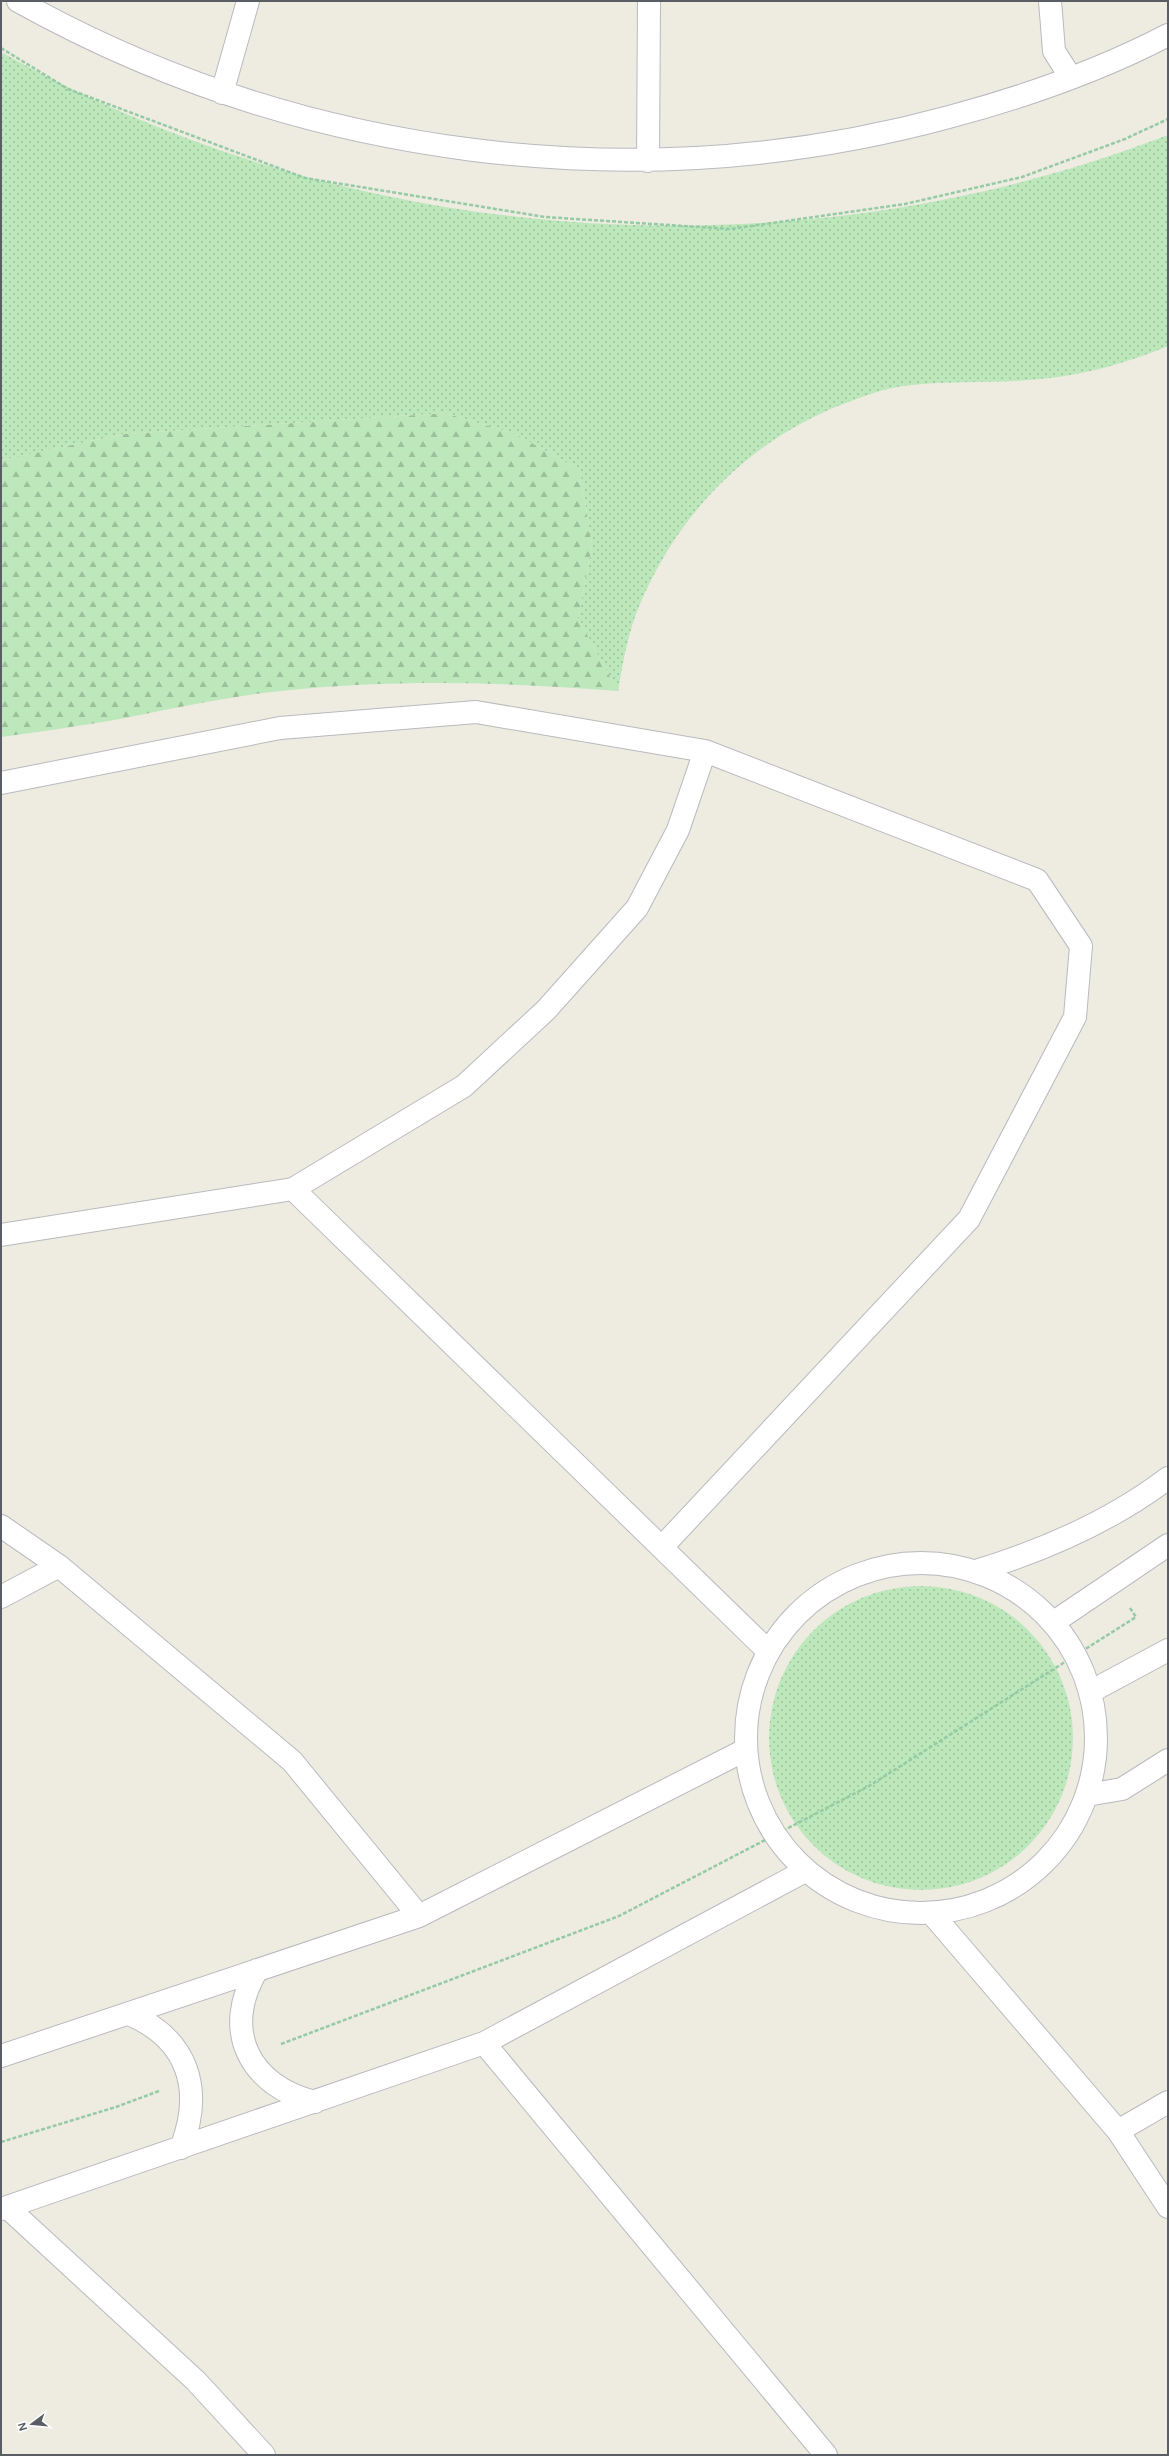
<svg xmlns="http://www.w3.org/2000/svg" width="1169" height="2456" font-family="'DM Sans',sans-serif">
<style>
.forest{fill:url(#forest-firs)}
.park{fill:url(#park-dots)}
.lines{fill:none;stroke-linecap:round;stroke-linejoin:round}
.street-casing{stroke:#b7babf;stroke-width:24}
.path{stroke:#94caa4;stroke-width:2.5;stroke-dasharray:4 2;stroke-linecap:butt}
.street{stroke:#fff;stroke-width:22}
</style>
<defs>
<pattern id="forest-firs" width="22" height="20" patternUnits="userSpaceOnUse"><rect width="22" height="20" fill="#bce8bc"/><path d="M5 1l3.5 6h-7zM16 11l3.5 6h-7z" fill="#9cbf9c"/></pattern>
<pattern id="park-dots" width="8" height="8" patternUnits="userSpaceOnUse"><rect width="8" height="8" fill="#bce8bc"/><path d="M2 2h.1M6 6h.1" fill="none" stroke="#9cbf9c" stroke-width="1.8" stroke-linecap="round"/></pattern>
</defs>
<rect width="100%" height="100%" fill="#eeebe1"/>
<path class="forest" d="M445 413 516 434 580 470 592 545 578 618 618 691C505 682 395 679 281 691 223 697 167 710 109 721 73 727 37 732 1 737V460L124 434Z"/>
<path class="park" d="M1 52C352 250 793 280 1168 135V346C1127 363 1085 375 1040 379 994 384 949 380 903 386 881 389 859 398 838 406 747 443 678 514 640 604 628 632 623 662 618 691L578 618 592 545 580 470 516 434 445 413 124 434 1 460Z
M769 1738a152 152 0 1 1 304 0a152 152 0 1 1-304 0Z"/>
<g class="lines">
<g class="street-casing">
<path id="street" d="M18 1C300 158 636 202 949 117 1024 97 1099 71 1168 35
M1050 1 1054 51 1071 78
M222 93 248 1
M648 161 649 1
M1 783 280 728 476 712 705 751 1037 880 1081 946 1075 1017 969 1219 662 1547
M293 1189 768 1651
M1 1235 293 1189 464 1086 546 1010 637 908 678 830 705 751
M1 1526 59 1566 292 1761 419 1916
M746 1738a175 175 0 1 1 350 0a175 175 0 1 1-350 0Z
M976 1571C1045 1550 1110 1522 1168 1478
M1 1597 59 1566
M1054 1622 1168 1545
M1090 1692 1168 1650
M1087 1795 1122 1789 1168 1760
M933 1915 1118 2131 1168 2207
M257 1970C221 2030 249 2086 315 2102
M129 2014C188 2039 204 2089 181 2148
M484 2043 826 2455
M1 2056 419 1916 745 1750
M1118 2131 1168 2102
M8 2208 196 2381 264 2455
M1 2209 484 2043 805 1871"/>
</g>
<path class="path" d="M1 48 68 89 305 178 545 217 730 229 905 204 1022 177 1125 139 1168 119
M281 2044 619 1916 869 1786 1136 1617 1130 1608
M1 2142 116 2107 159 2091"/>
<use href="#street" class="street"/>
</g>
<rect width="1169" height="2456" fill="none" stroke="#5a5e64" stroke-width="4"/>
<g transform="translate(32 2424) rotate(254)" stroke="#ffffff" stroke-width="3" paint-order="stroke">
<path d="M0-3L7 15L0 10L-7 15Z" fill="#5a5e64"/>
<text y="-6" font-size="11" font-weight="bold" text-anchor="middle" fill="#5a5e64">N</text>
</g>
</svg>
